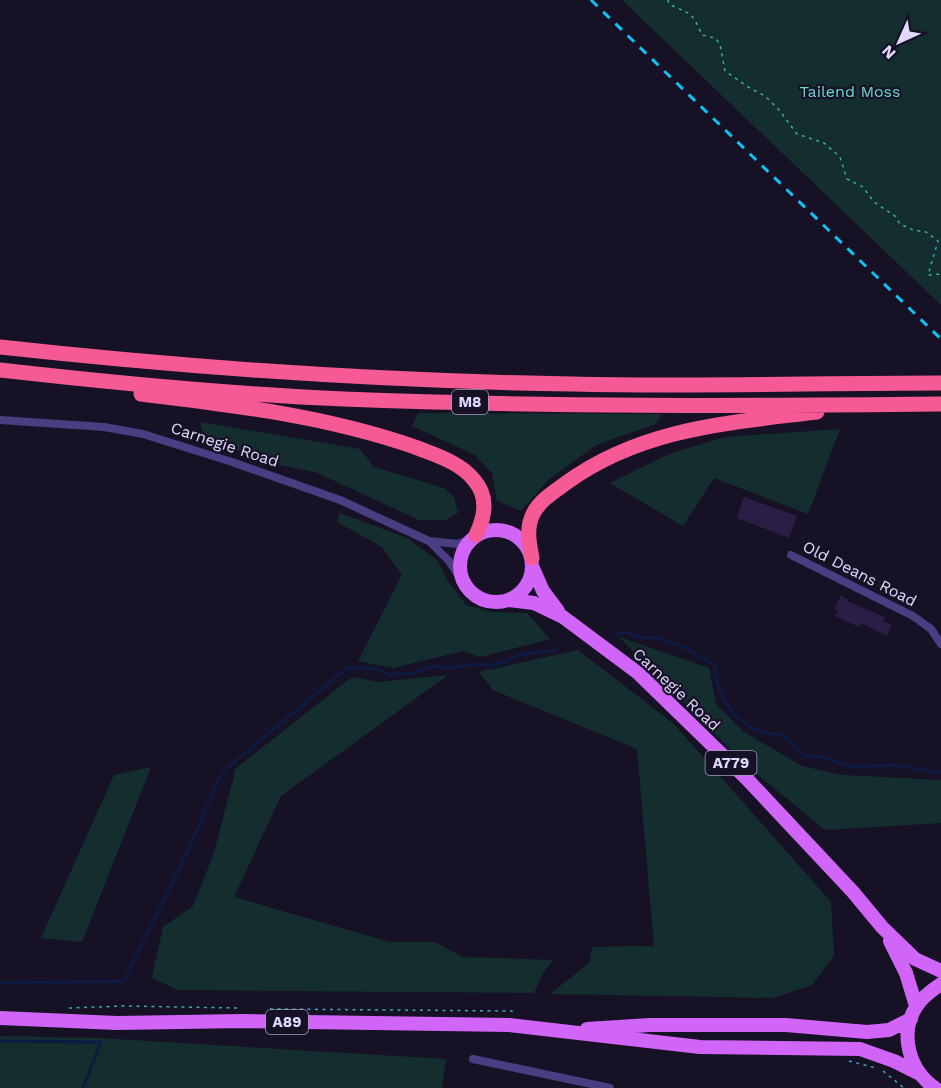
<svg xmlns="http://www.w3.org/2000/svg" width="941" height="1088" font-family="'Work Sans',sans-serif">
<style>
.green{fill:#142e30}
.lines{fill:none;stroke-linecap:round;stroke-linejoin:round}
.stream{stroke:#0d1b43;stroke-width:3}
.building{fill:#2a1e46}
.path{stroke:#36acb2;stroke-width:1.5;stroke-dasharray:3 4.5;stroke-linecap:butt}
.minor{stroke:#493e82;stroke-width:8}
.primary{stroke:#d065f7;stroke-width:14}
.motorway{stroke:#f65a94;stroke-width:15}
.rail{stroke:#0fc2f2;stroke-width:3;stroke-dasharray:9 8;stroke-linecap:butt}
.labels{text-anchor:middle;stroke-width:4.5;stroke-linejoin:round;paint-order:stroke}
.shield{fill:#171126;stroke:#a49cbc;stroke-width:1.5}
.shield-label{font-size:15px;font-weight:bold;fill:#e0d8fd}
.park-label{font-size:16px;fill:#67daca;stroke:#171126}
.street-label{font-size:16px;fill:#e0d8fd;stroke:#171126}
</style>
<rect width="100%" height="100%" fill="#171126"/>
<path class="green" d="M622 0H941V305L938 302Z
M418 413 662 414 656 424 598 444 549 479 521 511 497 501 492 473 475 455 412 426Z
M200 422 360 449 374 467 444 488 454 497 458 513 446 520H419L315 472 259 461 203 434Z
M840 429 808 514 714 478 683 526 610 483 669 454 725 437Z
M340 513 407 538 437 560 448 581 466 605 492 612 527 613 550 639 480 657 463 651 393 668 358 661 402 575 382 547 337 522Z
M619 637 709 668 716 704 744 732 802 766 842 775 941 780V823L825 830 746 765Z
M578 650 674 724 831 902 834 955 812 985 773 998 550 994 589 963 592 947 654 946 637 749 493 690 479 672Z
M448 675 281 796 234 897 390 942H436L462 957 553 960 543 973 534 993 178 990 152 978 163 927 193 906 214 853 236 768 352 677 379 682Z
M151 767 82 942 41 938 114 775Z
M0 1036 99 1038 446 1059 442 1088H0Z"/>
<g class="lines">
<path class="stream" d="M615 635 626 632 638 637 658 638 683 647 715 665C716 694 733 723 763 732 770 734 778 733 785 737 792 740 798 751 805 756L822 757 850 767 895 765 941 773
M0 983 124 981 189 848 219 779 226 769 347 668 378 669 389 676 398 673 409 674 433 666 450 668 473 664 491 665 506 662 517 655 556 650
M0 1041 101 1042 83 1088"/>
</g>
<path class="building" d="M744 497 797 516 789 538 737 518Z
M841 595 848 599 847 601 885 617 883 621 892 625 887 636 861 623 859 627 835 616 838 611 834 609Z"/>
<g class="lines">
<path class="path" d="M668 0 669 4 690 14 695 20 702 35 715 38 720 44 725 71 748 87 765 96 779 110 797 134 824 143 840 157 847 179 863 187 874 202 895 216 900 224 913 230 926 232 938 241 928 275 941 274
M69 1008 124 1006 238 1008
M270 1009 512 1011V1013
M849 1061 876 1068
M883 1071 904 1088"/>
<path class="minor" d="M0 420 104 427 143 434 232 462 340 500 429 541 449 561 465 585
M429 541 458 544 472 538
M791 555 913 616 931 629 941 644
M473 1059 610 1088"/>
<path class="primary" d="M460 566a36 36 0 1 1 72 0a36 36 0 1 1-72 0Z
M532 566 543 591 558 611
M509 600 534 603 563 617 638 673 747 779 853 892 882 927 915 959 941 971
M890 941 906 973 916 1006
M0 1018 117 1023 244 1021 509 1025 700 1047 860 1049 894 1061 920 1074
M587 1029 650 1025H786L867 1032 889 1030 911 1019
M935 1088C909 1070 899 1034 916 1007 921 998 932 990 941 984"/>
<path class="motorway" d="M0 347C190 368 381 381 572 384 695 387 818 383 941 383
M0 370C114 383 229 394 344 399 543 407 742 406 941 404
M141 394C233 405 326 416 415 447 435 455 460 462 474 480 489 497 485 517 476 535
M532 558C529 543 526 528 533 514 540 500 554 492 566 483 642 428 728 423 817 412"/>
<path class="rail" d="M591 0 941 339"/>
</g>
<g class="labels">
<g class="shield">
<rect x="452" y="390" width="36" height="24" rx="4.5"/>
<rect x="705.5" y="751" width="51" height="24" rx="4.5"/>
<rect x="266" y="1010" width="42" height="24" rx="4.5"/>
</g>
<g class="shield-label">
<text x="470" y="407">M8</text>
<text x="731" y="768">A779</text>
<text x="287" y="1027">A89</text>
</g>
<g class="park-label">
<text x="850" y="97">Tailend Moss</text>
</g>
<g class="street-label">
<text transform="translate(225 444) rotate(18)" y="6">Carnegie Road</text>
<text transform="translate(860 573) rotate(27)" y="6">Old Deans Road</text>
<text transform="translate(677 689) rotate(43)" y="6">Carnegie Road</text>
</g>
</g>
<g transform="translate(899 42) rotate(225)" stroke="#171126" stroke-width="4.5" paint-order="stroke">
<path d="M0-4.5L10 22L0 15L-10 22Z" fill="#e0d8fd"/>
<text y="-9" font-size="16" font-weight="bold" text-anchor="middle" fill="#e0d8fd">N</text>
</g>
</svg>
